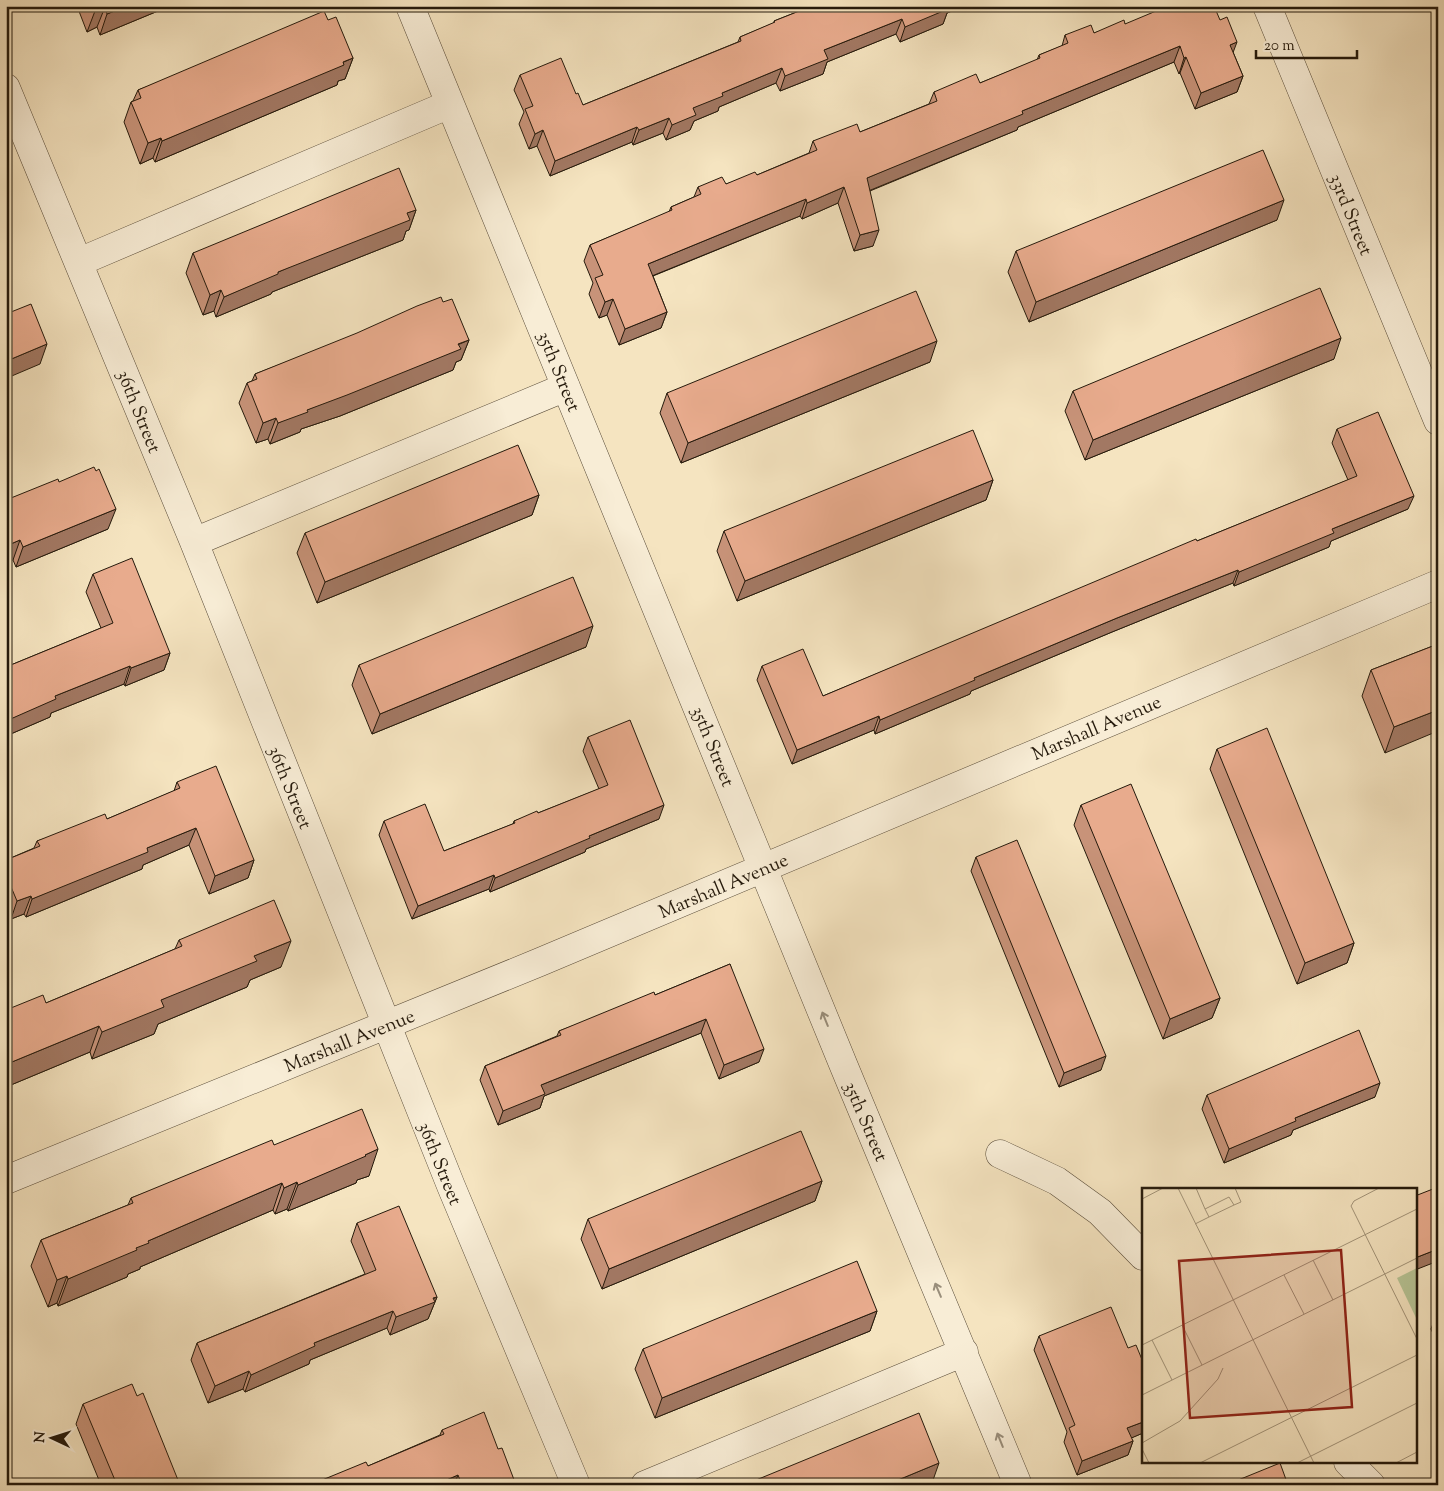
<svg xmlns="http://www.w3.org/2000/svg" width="1444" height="1491" font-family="'Sorts Mill Goudy',serif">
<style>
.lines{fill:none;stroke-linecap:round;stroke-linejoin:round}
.minor-casing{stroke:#594c39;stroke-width:29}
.minor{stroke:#f8edd6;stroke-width:28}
.wall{fill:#c89379;stroke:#251a0c}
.shaded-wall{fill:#a27863;stroke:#251a0c}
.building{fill:#e8ab8d;stroke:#251a0c}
.oneway{stroke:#998e7b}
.labels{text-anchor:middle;stroke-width:4;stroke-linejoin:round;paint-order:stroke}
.street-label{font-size:19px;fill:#251a0c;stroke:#f8edd6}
.inset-road{fill:none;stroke:#a29378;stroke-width:1}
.view{fill:#8f2418;fill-opacity:0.15;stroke:#8f2418;stroke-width:2.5}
.inset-edge{fill:none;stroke:#251a0c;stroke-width:2.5}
</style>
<rect width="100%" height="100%" fill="#f5e4c0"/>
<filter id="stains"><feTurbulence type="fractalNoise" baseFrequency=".004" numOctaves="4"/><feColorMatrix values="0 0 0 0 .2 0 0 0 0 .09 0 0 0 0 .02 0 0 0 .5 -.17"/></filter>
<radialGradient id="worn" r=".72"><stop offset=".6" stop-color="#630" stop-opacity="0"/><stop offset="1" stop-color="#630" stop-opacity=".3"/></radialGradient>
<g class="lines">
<g class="minor-casing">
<path id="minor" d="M410 6 843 1064 1018 1485
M1267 6 1438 421
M6 88 194 542 451 1186 576 1485
M79 262 450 104
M194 542 566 387
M1000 1154 1057 1181 1100 1212 1143 1256
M6 1180 540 962 1438 584
M1348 1462 1371 1485
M645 1485 964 1352"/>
</g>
<use href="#minor" class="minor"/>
</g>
<path class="wall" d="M77 6H170L100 35 97 27 87 32Z
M812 6H964L947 13 943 24 900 42 896 34 827 62 823 74 780 91 776 83 719 107 718 111 694 121 690 130 666 140 663 133 633 145 632 142 550 176 537 146 529 149 519 124 524 112 514 90 520 75 576 94 583 105 738 42 740 37 774 23V21Z
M328 20 353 58 345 79 338 81 337 85 155 162 153 158 140 164 124 122 131 102 133 101 138 90Z
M1125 24 1233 52 1243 76 1237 92 1195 109 1180 73 1179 74 1174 62 1018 127 1017 130 870 191 873 246 854 251 838 203 802 219 800 216 653 276 667 312 661 328 619 345 607 315 599 318 589 294 593 283 584 261 590 245 669 212 671 207 694 197 698 187 726 184 757 175 809 153 813 141 860 132 929 104 934 92 980 83 1037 60 1039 55 1062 46 1065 35 1094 33Z
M416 210 409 230 406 231 403 240 272 292 271 294 216 317 214 311 203 315 186 273 193 253Z
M1277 220 1029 322 1008 272 1016 251Z
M443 302 469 340 461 360 456 362 453 370 340 416 301 429 300 432 270 444 268 439 256 443 239 403 247 383 252 381 255 374Z
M1334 359 1085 460 1065 411 1073 391Z
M930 362 681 463 660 413 667 393Z
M1337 429 1408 509 1331 541 1329 547 1234 586 1233 583 1112 632 971 691 970 694 875 734 874 730 792 764 757 680 762 666 823 696 1197 541 1348 480 1332 443Z
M993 480 986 500 737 601 717 551 724 531Z
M59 482 108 529 16 567 13 560 6 500Z
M539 495 532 515 317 603 297 553 305 533Z
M93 574 170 653 164 670 125 686 124 684 51 713 50 717 6 736V667L101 628 86 592Z
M1438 644 1385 753 1362 696 1371 670Z
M586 647 372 734 352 685 359 665Z
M588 737 659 819 586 849 585 852 490 892 489 889 412 919 379 835 384 821 444 851 513 824 514 821 538 813 599 789 583 751Z
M1217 749 1354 943 1347 963 1297 984 1210 769Z
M177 782 254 860 248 878 209 894 189 845 143 865 142 869 26 917 24 914 11 919 6 909V860L34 848 37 841 107 819 174 791Z
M1081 805 1220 998 1212 1018 1163 1039 1074 825Z
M976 857 1101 1070 1059 1087 971 871Z
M179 940 281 967 250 980 247 987 158 1024 154 1034 92 1059 90 1052 6 1087V1010L46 1003 175 949Z
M730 964 759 1062 719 1079 701 1033 544 1096 540 1108 498 1125 480 1080 485 1066 557 1036 559 1031 655 995Z
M1207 1095 1375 1097 1293 1130 1291 1135 1224 1163 1202 1109Z
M274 1145 369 1176 357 1180 356 1183 288 1211 287 1209 275 1214 273 1210 140 1267V1269L128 1274 127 1277 58 1306 57 1303 48 1307 31 1266 41 1240 128 1205 131 1198Z
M822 1181 815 1201 602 1289 581 1239 588 1219Z
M357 1223 437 1297 428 1319 390 1335 387 1328 310 1360 309 1364 245 1392 243 1389 208 1403 191 1360 197 1343 365 1274 351 1241Z
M877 1311 870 1331 655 1418 635 1369 643 1349Z
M1436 1315H1438V1345L1431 1329Z
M1039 1336 1128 1348 1143 1362V1433L1131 1438 1133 1441 1128 1455 1077 1475 1064 1442 1067 1432 1034 1350Z
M83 1404 180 1485H101L76 1424Z
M442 1430 498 1449 516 1485H310L368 1466 440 1435Z"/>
<path class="shaded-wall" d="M127 6H170L100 35 107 14Z
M943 6H964L947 13 943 24 900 42 905 27Z
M105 7 97 27 87 32 95 11Z
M902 19 896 34 827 62 823 74 780 91 785 76 824 50Z
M1237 42 1231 58 1230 45Z
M1180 46 1174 62 1018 127 1017 130 861 194 867 178 1022 111Z
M1186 57 1180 73 1179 74 1184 58Z
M353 58 345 79 338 81 337 85 155 162 162 141Z
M782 68 776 83 719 107 718 111 694 121 690 130 666 140 672 125 693 108 722 93Z
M1243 76 1237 92 1195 109 1201 93Z
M669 118 663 133 633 145 639 130Z
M637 127 632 142 550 176 555 161Z
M543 130 537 146 529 149 535 134Z
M161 138 153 158 140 164 148 143Z
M844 187 838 203 802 219 807 203Z
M806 199 800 216 642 280 648 264Z
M1284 200 1277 220 1029 322 1036 302Z
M416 210 409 230 406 231 403 240 272 292 271 294 216 317 224 297 407 213Z
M879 230 873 246 854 251 860 235Z
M11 257 6 269V259Z
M221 290 214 311 203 315 210 295Z
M613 299 607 315 599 318 605 302Z
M667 312 661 328 619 345 625 329Z
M1341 338 1334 359 1085 460 1093 440Z
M469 340 461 360 456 362 453 370 340 416 301 429 300 432 270 444 278 423 307 410Z
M937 341 930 362 681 463 688 443Z
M47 344 40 364 7 378 6 379V367L9 360Z
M276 418 268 439 256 443 263 423Z
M993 480 986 500 737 601 745 581Z
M539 495 532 515 317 603 325 582Z
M1414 496 1408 509 1331 541 1329 547 1234 586 1239 572 1332 529Z
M116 509 108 529 16 567 23 547Z
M20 540 13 560 6 563V546Z
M1238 570 1233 583 1112 632 971 691 970 694 875 734 880 720 974 678 1117 618Z
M593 626 586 647 372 734 380 714Z
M170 653 164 670 125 686 131 668Z
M130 666 124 684 51 713 50 717 6 736V721L55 696Z
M1438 710V731L1385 753 1394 727Z
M879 716 874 730 792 764 797 750Z
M664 805 659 819 586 849 585 852 490 892 495 878 589 836Z
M196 828 189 845 143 865 142 869 26 917 32 899 147 848Z
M254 860 248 878 209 894 215 876Z
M494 875 489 889 412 919 418 906Z
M31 896 24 914 11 919 17 901Z
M291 941 281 967 250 980 247 987 158 1024 154 1034 92 1059 102 1032 161 1000 254 956Z
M1354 943 1347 963 1297 984 1305 963Z
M1220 998 1212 1018 1163 1039 1170 1019Z
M706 1019 701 1033 544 1096 540 1108 498 1125 503 1111 541 1085Z
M99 1026 90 1052 6 1087 7 1064Z
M764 1049 759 1062 719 1079 724 1065Z
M1106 1056 1101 1070 1059 1087 1064 1073Z
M1380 1083 1375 1097 1293 1130 1291 1135 1224 1163 1229 1149 1295 1118Z
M378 1149 369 1176 357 1180 356 1183 288 1211 298 1185Z
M822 1181 815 1201 602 1289 609 1269Z
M297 1182 287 1209 275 1214 284 1188Z
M282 1183 273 1210 140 1267V1269L128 1274 127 1277 58 1306 68 1279 136 1248 148 1241Z
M1438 1249V1261L1415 1270V1258Z
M67 1276 57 1303 48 1307 57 1280Z
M437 1297 428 1319 390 1335 396 1317Z
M393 1311 387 1328 310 1360 309 1364 245 1392 251 1375 314 1343Z
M877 1311 870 1331 655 1418 662 1398Z
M249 1371 243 1389 208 1403 215 1386Z
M1143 1422V1433L1122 1442 1127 1428Z
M1133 1441 1128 1455 1077 1475 1082 1461Z
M939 1463 932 1483 928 1485H886Z
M458 1475 454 1485H435Z"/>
<path class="building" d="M93 6H127L107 14 105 7 95 11Z
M812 6H947L948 9 905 27 902 19 824 50 828 59 785 76 782 68 722 93 723 96 693 108 696 115 672 125 669 118 639 130 637 127 555 161 543 130 535 134 525 109 533 106 520 75 561 58 576 94 578 93 583 105 741 41 740 37 775 22 774 21Z
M1168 6H1214L1220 20 1227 17 1237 42 1230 45 1243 76 1201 93 1186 57 1184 58 1180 46 1022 111 1023 114 867 178 879 230 860 235 844 187 807 203 806 199 648 264 667 312 625 329 613 299 605 302 595 278 603 275 590 245 672 210 671 207 701 194 698 187 722 177 726 184 755 172 757 175 817 150 813 141 857 124 860 132 937 101 934 92 976 74 980 83 1040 58 1039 55 1068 43 1065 35 1091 25 1094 33 1124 20 1125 24Z
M324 11 328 20 336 17 353 58 343 62 344 65 162 141 161 138 148 143 131 102 141 98 138 90Z
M1263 150 1284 200 1036 302 1016 251Z
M399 168 416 210 407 213 410 220 278 272V274L224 297 221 290 210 295 193 253Z
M6 246 11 257 6 259Z
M1320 288 1341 338 1093 440 1073 391Z
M916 291 937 341 688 443 667 393Z
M441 297 443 302 452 299 469 340 458 344 461 349 347 395 307 410 308 412 278 423 276 418 263 423 247 383 257 379 255 374 357 333 417 306Z
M31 304 47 344 9 360 11 366 6 368V314Z
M1378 412 1414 496 1332 529 1334 533 1239 572 1238 570 1117 618 974 678 975 680 880 720 879 716 797 750 762 666 803 649 823 696 1196 539 1197 541 1357 476 1337 429Z
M973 430 993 480 745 581 724 531Z
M518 445 539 495 325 582 305 533Z
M94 467 96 471 99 469 116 509 23 547 20 540 6 546V500L58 479 59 482Z
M132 558 170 653 131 668 130 666 55 696 56 699 6 721V667L113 623 93 574Z
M573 577 593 626 380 714 359 665Z
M1438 644V710L1394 727 1371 670Z
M630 720 664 805 589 836 590 838 495 878 494 875 418 906 384 821 425 804 444 851 515 823 514 821 537 811 538 813 608 785 588 737Z
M1267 728 1354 943 1305 963 1217 749Z
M216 766 254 860 215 876 196 828 147 848 148 852 32 899 31 896 17 901 6 875V860L40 846 37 841 105 814 107 819 180 788 177 782Z
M1131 784 1220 998 1170 1019 1081 805Z
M1017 840 1106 1056 1064 1073 976 857Z
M274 900 291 941 254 956 257 961 161 1000 164 1007 102 1032 99 1026 7 1064 6 1010 43 995 46 1003 182 946 179 940Z
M730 964 764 1049 724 1065 706 1019 541 1085 545 1094 503 1111 485 1066 561 1035 559 1031 615 1008 654 992 655 995Z
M1359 1030 1380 1083 1295 1118 1296 1121 1229 1149 1207 1095Z
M362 1109 378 1149 365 1155 366 1156 298 1185 297 1182 284 1188 282 1183 148 1241 149 1243 136 1248 137 1250 68 1279 67 1276 57 1280 41 1240 133 1203 131 1198 272 1140 274 1145Z
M801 1131 822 1181 609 1269 588 1219Z
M1438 1187V1249L1415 1258V1196Z
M399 1206 437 1297 433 1298 435 1302 396 1317 393 1311 314 1343 315 1346 251 1375 249 1371 215 1386 197 1343 376 1270 357 1223Z
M857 1261 877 1311 662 1398 643 1349Z
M1111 1307 1128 1348 1136 1345 1143 1362V1422L1127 1428 1133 1441 1082 1461 1069 1428 1075 1425 1039 1336Z
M132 1384 137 1396 143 1393 180 1485H117L83 1404Z
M484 1412 498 1449 502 1448 516 1485H462L458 1475 435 1485H310L366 1462 368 1466 444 1434 442 1430Z
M919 1413 939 1463 886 1485H744Z
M1280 1463 1288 1485H1226Z"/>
<defs><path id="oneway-shaft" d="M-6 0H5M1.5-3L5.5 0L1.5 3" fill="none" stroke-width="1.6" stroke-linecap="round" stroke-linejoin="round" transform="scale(1.25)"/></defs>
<g class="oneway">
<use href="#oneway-shaft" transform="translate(825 1019) rotate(-112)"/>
<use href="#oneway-shaft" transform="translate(938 1290) rotate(-113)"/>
<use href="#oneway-shaft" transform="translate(1000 1440) rotate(-112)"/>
</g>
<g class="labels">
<g class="street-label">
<text transform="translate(1352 214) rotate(68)" y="7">33rd Street</text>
<text transform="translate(560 371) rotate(68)" y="7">35th Street</text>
<text transform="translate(140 411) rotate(68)" y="7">36th Street</text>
<text transform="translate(1096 727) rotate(-23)" y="7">Marshall Avenue</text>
<text transform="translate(714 746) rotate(68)" y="7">35th Street</text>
<text transform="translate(291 787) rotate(68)" y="7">36th Street</text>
<text transform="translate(723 885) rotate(-23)" y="7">Marshall Avenue</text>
<text transform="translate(349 1040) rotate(-22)" y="7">Marshall Avenue</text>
<text transform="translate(867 1121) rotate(67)" y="7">35th Street</text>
<text transform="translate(441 1163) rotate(68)" y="7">36th Street</text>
</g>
</g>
<g transform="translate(1142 1188)">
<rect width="275" height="275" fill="#f5e4c0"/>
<path d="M275 80V132L255 90Z" fill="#b7c596"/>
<path class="inset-road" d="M36 0 172 275M54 0 63 21 87 9 92 17 99 14 93 0M237 0 212 13 209 18 275 151M0 11 21 0M63 21 67 29 92 17M53 36 67 29M171 72 191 112M142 87 162 126M40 137 60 177M10 152 30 192M0 157 275 21M0 207 275 70M0 255 38 233 76 191 81 180M0 261 7 275M58 275 275 167M155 275 275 215M254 275 275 264"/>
<path class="view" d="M199 62 210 219 48 230 37 73Z"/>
<rect width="275" height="275" class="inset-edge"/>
</g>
<rect width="1444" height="1491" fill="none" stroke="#f5e4c0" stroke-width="25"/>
<rect x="8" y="8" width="1429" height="1476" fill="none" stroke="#251a0c" stroke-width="2.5"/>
<rect x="12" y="12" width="1419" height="1466" fill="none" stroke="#251a0c"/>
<g transform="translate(52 1438) rotate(274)" stroke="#f8edd6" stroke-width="4" paint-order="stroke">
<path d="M0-4L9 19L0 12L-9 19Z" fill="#251a0c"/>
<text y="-8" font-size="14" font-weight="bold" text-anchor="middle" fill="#251a0c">N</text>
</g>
<path d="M1256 50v8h101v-8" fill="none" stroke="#251a0c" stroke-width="2.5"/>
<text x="1264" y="50" font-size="15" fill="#251a0c" stroke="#f8edd6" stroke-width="4" paint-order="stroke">20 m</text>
<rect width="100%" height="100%" filter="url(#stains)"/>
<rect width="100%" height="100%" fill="url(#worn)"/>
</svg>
